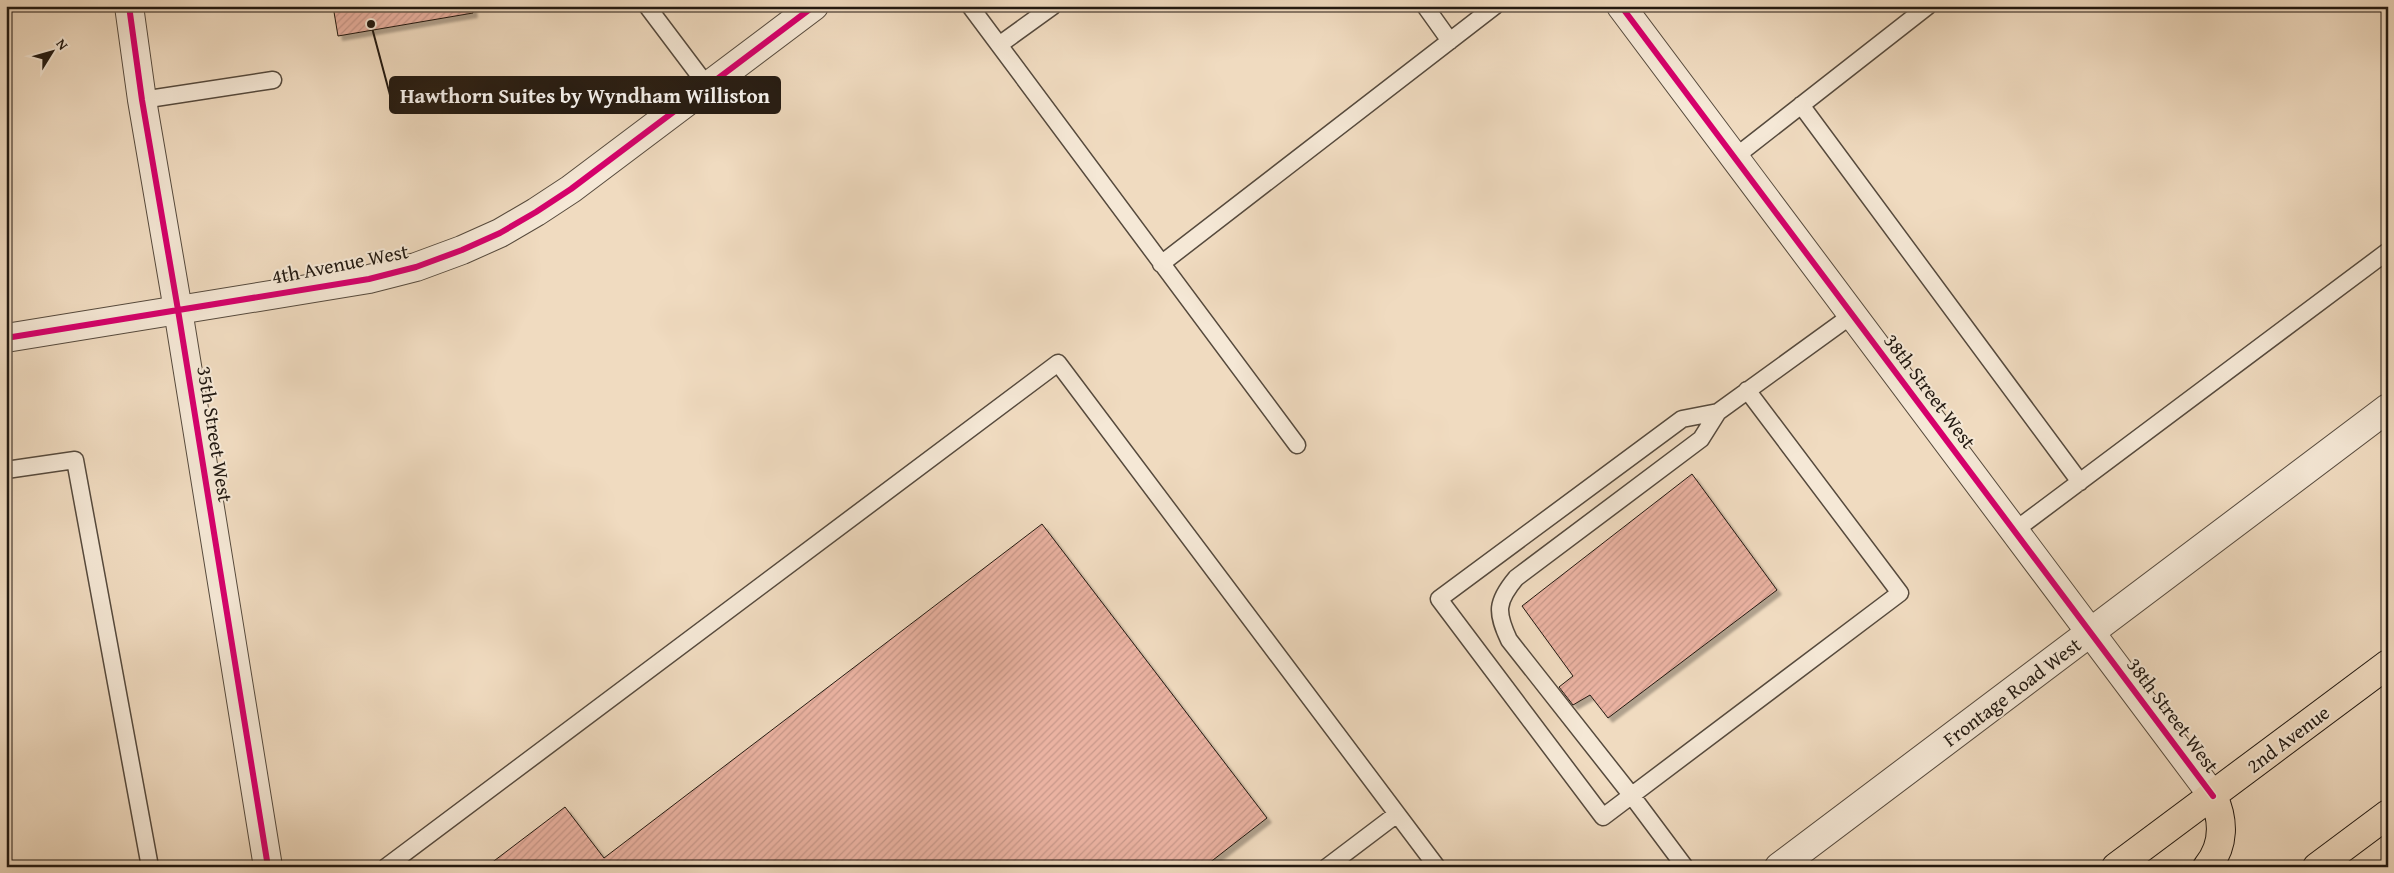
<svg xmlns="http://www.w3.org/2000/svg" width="2394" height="873" font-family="'Gentium Book Plus',serif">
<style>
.building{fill:url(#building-hatch);stroke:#221911;filter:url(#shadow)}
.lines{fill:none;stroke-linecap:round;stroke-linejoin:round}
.service-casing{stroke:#564a3d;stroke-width:19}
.minor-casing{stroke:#564a3d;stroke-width:30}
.tertiary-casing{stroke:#564a3d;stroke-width:30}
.trunk-casing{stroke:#221911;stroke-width:30}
.service{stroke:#f5e8d6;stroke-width:16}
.minor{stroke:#f5e8d6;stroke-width:28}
.tertiary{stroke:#f5e8d6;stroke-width:28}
.trunk{stroke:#f0dbc0;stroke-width:28}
.cycleway-casing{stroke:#f5e8d6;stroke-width:9}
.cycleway{stroke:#d6006c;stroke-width:6}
.labels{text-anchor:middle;stroke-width:4;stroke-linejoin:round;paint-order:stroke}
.street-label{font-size:20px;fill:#221911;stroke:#f5e8d6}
.leader{fill:none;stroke:#221911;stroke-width:2}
.callout-dot{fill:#221911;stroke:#f5e8d6;stroke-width:2}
.callout{fill:#221911;stroke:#221911;stroke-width:2}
.callout-label{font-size:21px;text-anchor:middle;font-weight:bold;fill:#fff}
</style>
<defs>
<pattern id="building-hatch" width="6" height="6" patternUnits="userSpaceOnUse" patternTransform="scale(1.25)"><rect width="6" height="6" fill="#eab2a1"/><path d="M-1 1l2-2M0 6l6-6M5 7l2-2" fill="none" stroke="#c8988a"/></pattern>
<filter id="shadow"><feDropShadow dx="4.5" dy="4.5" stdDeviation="1" flood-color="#0004"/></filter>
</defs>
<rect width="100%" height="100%" fill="#f0dbc0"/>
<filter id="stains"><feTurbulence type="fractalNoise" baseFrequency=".004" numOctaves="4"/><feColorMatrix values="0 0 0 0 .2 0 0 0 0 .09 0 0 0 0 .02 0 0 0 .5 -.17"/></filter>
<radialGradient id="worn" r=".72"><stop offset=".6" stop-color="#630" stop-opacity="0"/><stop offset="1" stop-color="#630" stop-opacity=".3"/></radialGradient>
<path class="building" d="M333 6H472L473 13 338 36Z
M1692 474 1777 590 1608 718 1590 695 1573 705 1559 687 1573 676 1522 606Z
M1042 524 1267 818 1204 867H486L565 807 604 858Z"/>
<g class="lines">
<g class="service-casing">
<path id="service" d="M647 6 708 87
M970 6 1297 445
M1425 6 1450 41
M999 45 1053 6
M142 100 273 80
M1801 105 2080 482
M1735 157 1928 6
M1161 264 1495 6
M1718 412 1682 419 1439 599 1603 817 1900 593 1747 390
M6 470 75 460 150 867
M2014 531 2388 251
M386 867 1058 363 1437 867
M1327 867 1397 814
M1685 867 1632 796 1509 640C1496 612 1496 602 1516 578L1701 439 1718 412 1852 315"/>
</g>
<g class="minor-casing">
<path id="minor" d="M129 6 142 100 178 310 268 867
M1779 867 2388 408"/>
</g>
<g class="tertiary-casing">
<path id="tertiary" d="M1621 6 2213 796
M6 338 369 279 416 267 462 250 500 233 536 212 571 189 814 6"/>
</g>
<g class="trunk-casing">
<path id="trunk" d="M2116 867 2388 664
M2207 867C2225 845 2224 820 2213 796
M2317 867 2388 814"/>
</g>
<use href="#service" class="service"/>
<use href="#minor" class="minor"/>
<use href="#tertiary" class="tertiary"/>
<use href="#trunk" class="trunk"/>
<g class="cycleway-casing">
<path id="cycleway" d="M129 6 142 100 178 310 268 867
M1621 6 2213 796
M6 338 369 279 416 267 462 250 500 233 536 212 571 189 814 6"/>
</g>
<use href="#cycleway" class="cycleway"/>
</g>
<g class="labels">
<g class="street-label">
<text transform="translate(340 264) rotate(-11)" y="7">4th Avenue West</text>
<text transform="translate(1930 391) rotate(53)" y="7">38th Street West</text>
<text transform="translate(215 434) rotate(81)" y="7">35th Street West</text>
<text transform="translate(2012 692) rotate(-37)" y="7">Frontage Road West</text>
<text transform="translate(2173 715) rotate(53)" y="7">38th Street West</text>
<text transform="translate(2288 739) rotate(-37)" y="7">2nd Avenue</text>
</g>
</g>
<path class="leader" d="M371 24L390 95"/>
<circle class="callout-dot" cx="371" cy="24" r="5"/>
<rect class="callout" x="390" y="77" width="390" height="36" rx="5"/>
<g class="callout-label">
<text x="585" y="103">Hawthorn Suites by Wyndham Williston</text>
</g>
<rect width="2394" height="873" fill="none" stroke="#f0dbc0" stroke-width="25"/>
<rect x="8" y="8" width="2379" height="858" fill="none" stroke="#221911" stroke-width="2.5"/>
<rect x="12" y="12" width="2369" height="848" fill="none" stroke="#221911"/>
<g transform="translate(52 52) rotate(53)" stroke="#f5e8d6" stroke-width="4" paint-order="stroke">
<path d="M0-4L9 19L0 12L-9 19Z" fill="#221911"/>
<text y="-8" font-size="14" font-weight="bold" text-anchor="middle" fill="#221911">N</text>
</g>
<rect width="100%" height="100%" filter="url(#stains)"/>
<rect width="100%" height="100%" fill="url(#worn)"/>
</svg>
